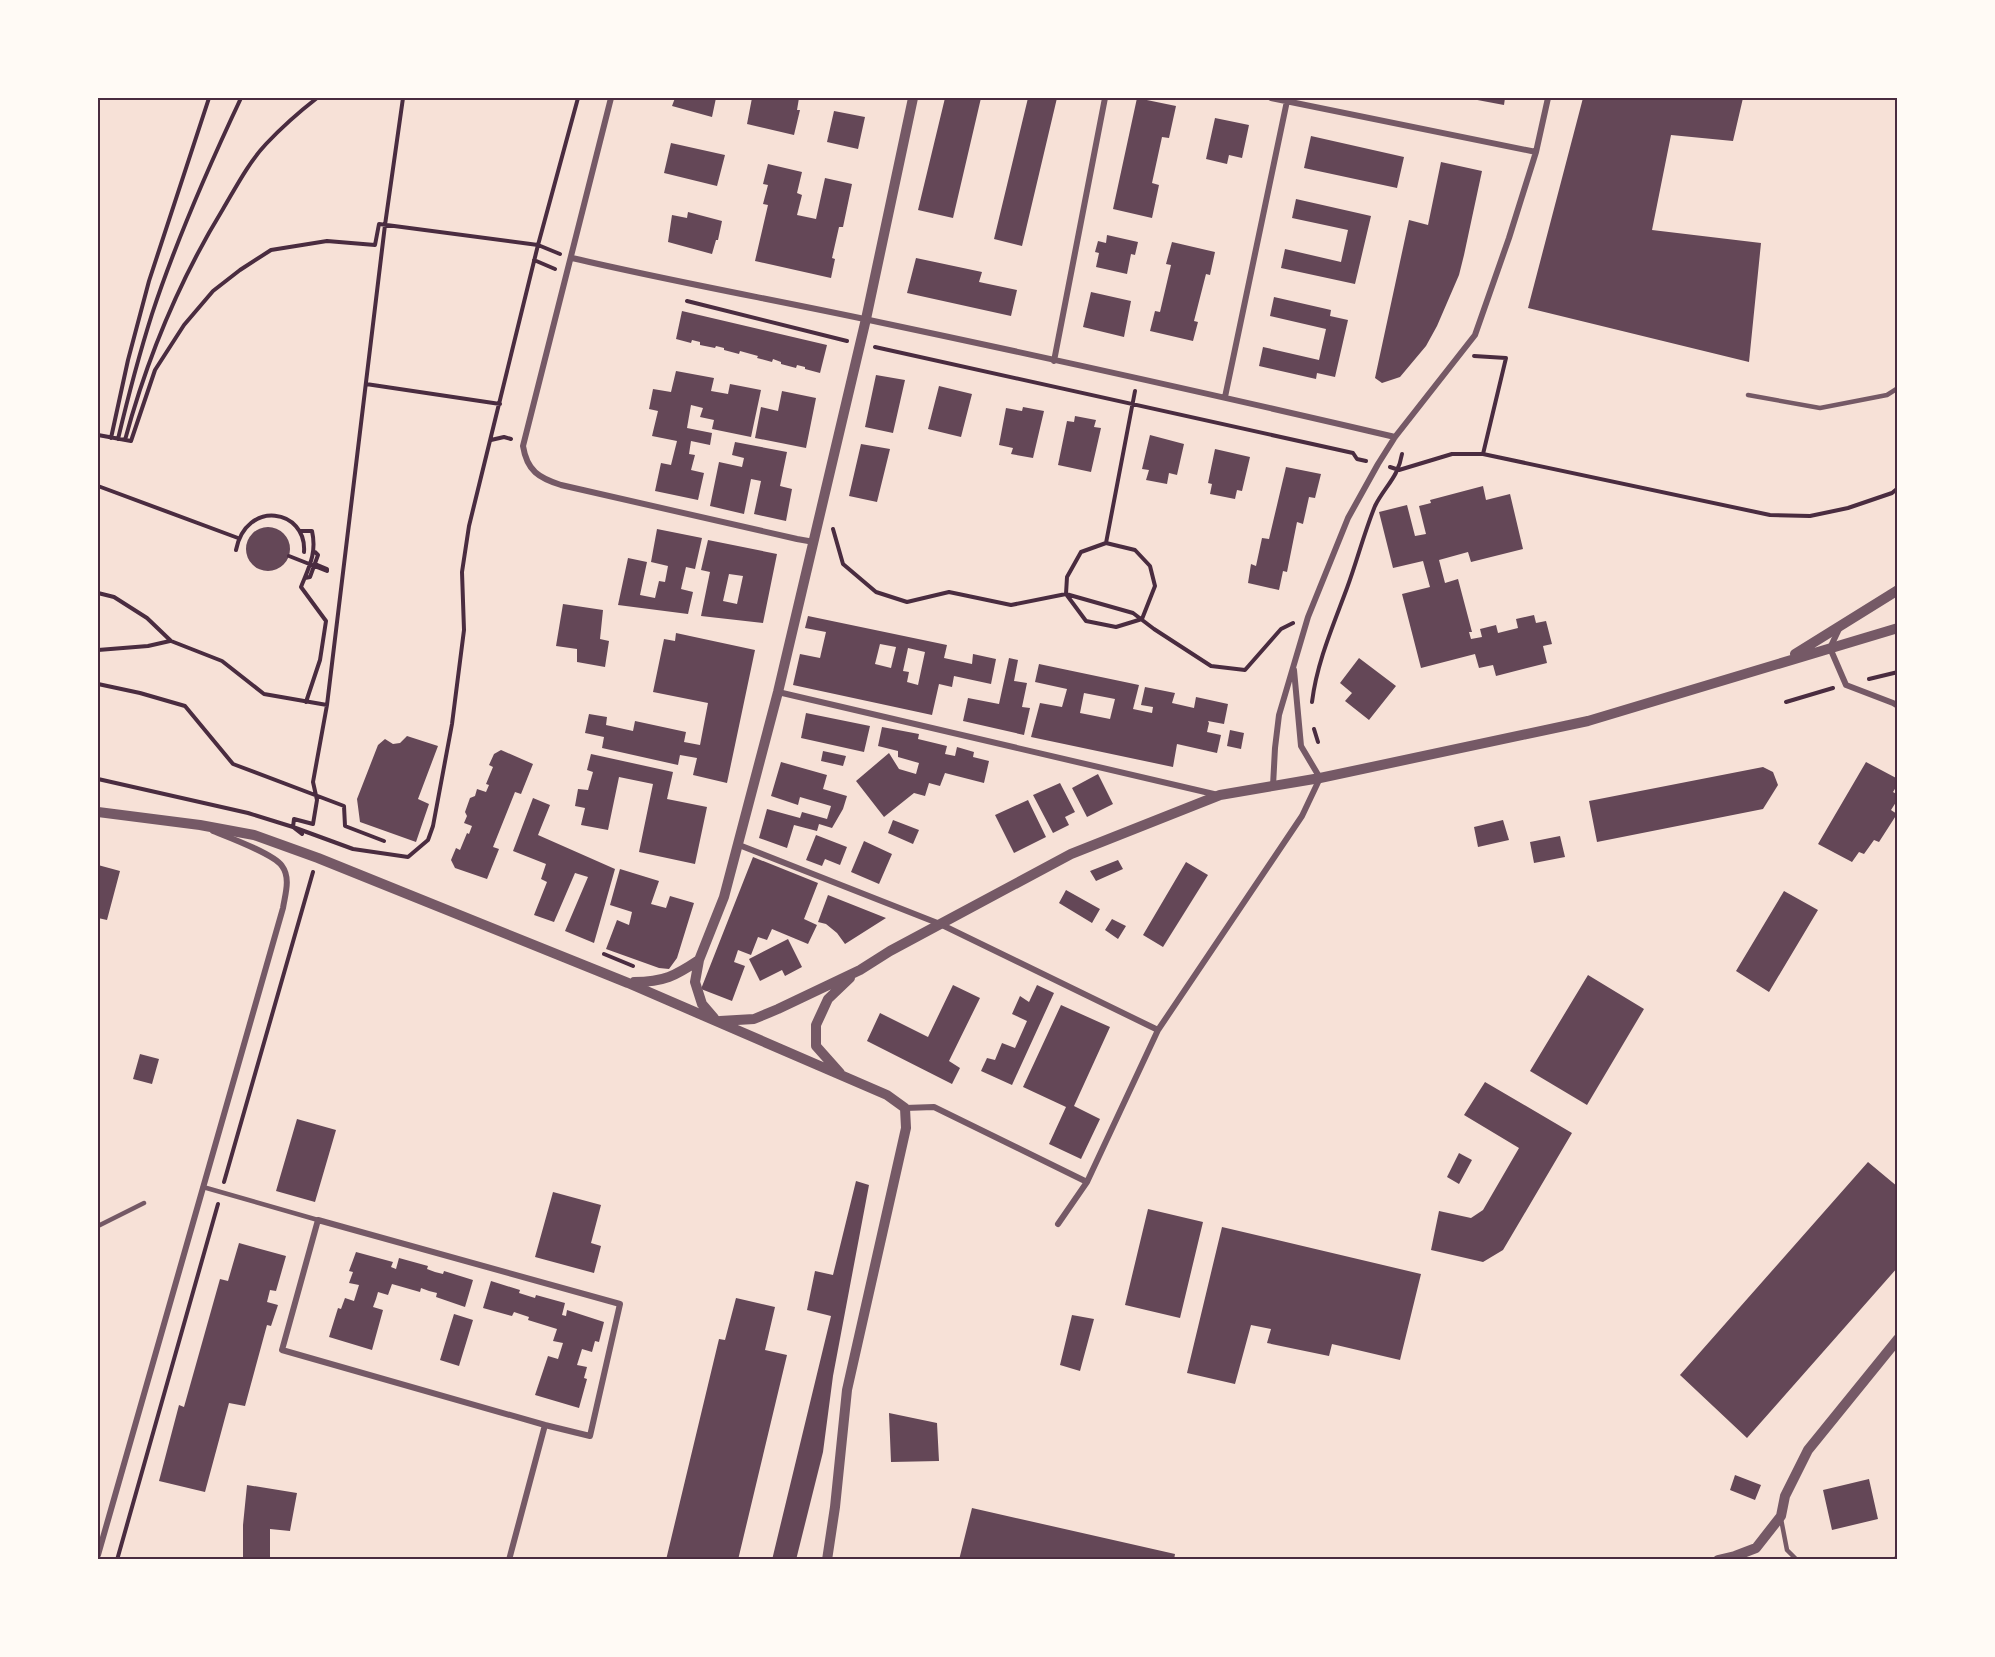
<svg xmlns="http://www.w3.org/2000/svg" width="1995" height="1657" font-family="'PT Sans Narrow',sans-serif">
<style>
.building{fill:#644757;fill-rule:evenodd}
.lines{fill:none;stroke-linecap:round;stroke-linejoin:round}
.path{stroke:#4a2c40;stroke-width:4}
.service{stroke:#755966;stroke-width:4.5}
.minor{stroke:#755966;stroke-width:6}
.tertiary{stroke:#755966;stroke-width:10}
.neatline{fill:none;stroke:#4a2c40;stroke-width:2}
</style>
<rect width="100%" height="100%" fill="#f7e1d7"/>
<path class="building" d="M675 98H716L712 117 672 106Z
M752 98H799L797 110H800L794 135 747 124Z
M945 98H981L953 218 918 210Z
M1028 98H1057L1022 246 994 239Z
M1137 98 1176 106 1169 138 1162 137 1152 183 1159 185 1152 218 1113 209Z
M1583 98H1743L1733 141 1671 135 1652 230 1761 243 1749 362 1528 308Z
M1472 99V98H1505L1504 105Z
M834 111 865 117 858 149 827 142Z
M1215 118 1249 125 1242 158 1229 155 1227 164 1206 159Z
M1311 136 1404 157 1397 188 1304 168Z
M671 143 725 155 717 186 664 173Z
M1441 162 1482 171 1464 255 1459 275 1437 326 1426 346 1400 377 1382 383 1375 378 1409 220 1428 225Z
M768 164 802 172 797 193 802 195 797 215 816 219 825 178 852 184 843 227H839L832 258 835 259 831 278 755 261 768 205 763 204 768 185 763 184Z
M1296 199 1371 216 1355 284 1281 268 1285 249 1341 262 1348 230 1292 218Z
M688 212 722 221 718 240H716L712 254 668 242 672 215 687 218Z
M1107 235 1138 242 1135 255 1131 254 1127 274 1096 267 1099 253 1095 252 1098 241 1106 243Z
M1172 242 1215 252 1210 275 1206 274 1194 321 1198 322 1193 341 1150 331 1155 311 1160 312 1171 265 1166 264Z
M916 258 982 272 979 282 1017 290 1011 316 907 293Z
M1091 292 1131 301 1124 337 1083 327Z
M1274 297 1331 310 1330 316 1348 320 1335 377 1317 373 1316 379 1259 366 1263 347 1319 360 1326 329 1270 316Z
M682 311 827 345 820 373 805 369V367L797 365 796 368 781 364V362L773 359 772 362 757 358 758 356 740 351 739 354 724 350V348L716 346 715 348 700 345V342L692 340 691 343 676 339Z
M676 371 714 378 711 391 728 394 730 384 761 390 751 437 712 429 714 420 700 417 703 408 691 405 687 428 712 433 710 445 691 441 689 454 695 455 691 470 704 473 698 500 655 491 661 463 671 465 677 441 652 436 658 411 649 409 653 389 671 392Z
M876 375 905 380 893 433 865 427Z
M939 386 972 394 961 437 928 429Z
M782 391 816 398 806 448 755 438 761 407 778 411Z
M1023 407 1044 411 1033 458 1011 454 1013 448 999 445 1006 408 1022 411Z
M1075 416 1096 420 1094 427 1101 428 1091 472 1058 465 1067 421 1074 422Z
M1150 435 1184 444 1177 475 1169 473 1167 484 1146 480 1149 470 1142 469Z
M735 442 787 452 780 486 792 489 786 521 754 514 761 481 751 479 744 514 710 506 719 462 742 467 744 458 732 455Z
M861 444 890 449 877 502 849 496Z
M1215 449 1250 457 1242 491 1237 490 1235 499 1210 494 1212 484 1208 483Z
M1286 467 1321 474 1315 498 1309 497 1303 524 1297 522 1287 572 1283 571 1279 590 1248 583 1251 564 1256 566 1262 538 1269 539Z
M1483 486 1486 500 1510 494 1523 549 1471 562 1468 552 1439 560 1445 583 1458 579 1472 632H1469L1471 639 1482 637 1480 629 1496 625 1498 633 1518 628 1516 619 1534 615 1536 623 1546 621 1552 644 1543 646 1547 663 1496 676 1493 665 1479 668 1475 654 1421 668 1402 594 1430 587 1423 561 1393 568 1379 512 1407 505 1415 536 1426 534 1419 506 1431 503 1430 500Z
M246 549a22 22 0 1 1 44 0a22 22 0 1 1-44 0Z
M657 529 702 538 695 569 686 567 681 589 693 592 688 614 618 605 628 558 647 562 640 595 655 598 659 581 665 582 668 566 651 562Z
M708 540 777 554 763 623 701 616 710 572 701 570ZM729 574 743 576 737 604 723 601Z
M563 604 603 610 600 639 609 641 605 667 577 662V649L556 646Z
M808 616 947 645 944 658 972 664 973 654 996 659 991 684 954 676 952 687 939 684 932 715 793 685 800 654 820 658 826 632 805 628ZM880 644 896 647 891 668 875 664ZM908 648 925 652 918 685 907 682 909 672 903 671Z
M676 633 755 650 727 783 693 775 697 758 680 755 678 765 602 748 604 737 585 733 589 714 607 717 606 725 633 731 635 721 686 732 684 742 700 745 708 703 653 692 664 639 675 641Z
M1009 658 1018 660 1014 681 1027 683 1022 707 1030 708 1024 735 963 721 968 698 999 704Z
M1359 658 1396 686 1369 720 1345 701 1352 693 1340 683Z
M1039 664 1139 685 1133 709 1152 713 1153 707 1141 705 1145 687 1175 693 1172 703 1194 708 1196 697 1228 704 1224 724 1208 721 1209 723 1207 732 1221 735 1217 753 1177 744 1173 767 1031 737 1040 703 1062 707 1067 689 1035 682ZM1084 693 1115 699 1110 719 1080 713Z
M806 713 870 726 864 752 801 738Z
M882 727 919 734 918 739 947 746 945 754 955 756 957 747 974 752 973 757 989 761 984 783 945 773 940 786 929 783 925 796 914 793 884 817 856 781 889 753 899 769 916 774 919 763 898 757V751L878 746Z
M1230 730 1244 733 1241 749 1227 746Z
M407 736 438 746 418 799 429 804 416 842 360 822 357 799 378 745 385 739 393 744 400 743Z
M501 750 533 764 521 794 515 792 493 847 499 849 487 879 455 868 451 860 456 848 460 850 467 833 469 834 472 826 464 823 467 816 465 812 470 798 475 796 477 789 486 792 489 785 486 784 493 767 489 765 494 754Z
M823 751 846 756 843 766 821 761Z
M591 754 673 772 667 799 707 807 695 864 639 852 653 784 619 777 608 830 581 825 585 808 575 806 578 789 588 790 593 772 587 770Z
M781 762 827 775 823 789 847 796 843 809 832 828 819 824 817 831 794 825 787 848 759 838 767 809 800 818 802 812 827 819 831 806 800 797 798 805 771 796Z
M1866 762 1898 779V784L1893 792 1898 795V799L1891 810 1897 814 1879 842 1874 840 1864 854 1859 852 1852 862 1818 844Z
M1763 767 1773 772 1778 785 1763 809 1597 842 1589 801Z
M1098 774 1113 804 1087 817 1072 788Z
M1060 783 1075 812 1065 817 1069 825 1053 833 1033 795Z
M533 798 550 805 538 835 615 869 594 943 565 931 588 877 575 873 554 922 534 915 547 882 541 879 546 864 513 851Z
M1028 800 1046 837 1014 853 995 815Z
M893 820 919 830 913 844 888 833Z
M1503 820 1509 840 1478 847 1474 827Z
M816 835 847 847 840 865 825 859 822 866 806 860Z
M1560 836 1565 857 1534 863 1530 842Z
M864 841 892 854 879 884 851 872Z
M753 857 818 883 804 919 817 925 808 944 772 929 767 940 758 937 751 955 738 950 734 962 745 966 732 1001 701 989Z
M1118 860 1123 869 1096 881 1090 871Z
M1186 862 1208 875 1163 947 1143 935Z
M98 865 120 871 107 920 98 918Z
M620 869 659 881 651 904 666 908 670 896 694 903 677 958 669 969 659 968 606 949 617 920 629 925 632 912 610 905Z
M1066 890 1100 909 1092 923 1059 903Z
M1784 891 1818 910 1769 992 1736 971Z
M828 895 886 918 845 944 837 933 826 924 818 922Z
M1112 919 1126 926 1118 939 1105 930Z
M788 939 802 967 785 976 782 970 760 981 749 959Z
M1588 975 1644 1009 1587 1105 1530 1071Z
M953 985 980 998 949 1061 960 1068 952 1084 867 1041 880 1013 928 1037Z
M1037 985 1054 993 1012 1085 981 1071 987 1058 995 1060 1002 1043 1015 1048 1027 1021 1012 1014 1020 996 1029 1002Z
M1061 1005 1110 1027 1074 1106 1100 1119 1081 1159 1049 1144 1066 1107 1023 1087Z
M140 1054 159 1059 152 1084 133 1079Z
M1485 1082 1572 1133 1503 1250 1483 1262 1431 1250 1439 1211 1471 1218 1483 1210 1519 1148 1464 1115Z
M297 1119 336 1130 315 1202 276 1191Z
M1459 1153 1472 1160 1459 1184 1447 1177Z
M1868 1162 1898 1187V1267L1747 1438 1680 1375Z
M856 1181 869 1185 833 1376 823 1452 796 1560H772L831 1316 807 1310 815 1271 833 1275Z
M553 1192 601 1205 591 1243 601 1246 594 1273 535 1257Z
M1148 1209 1203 1222 1180 1318 1125 1305Z
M1222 1227 1421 1274 1400 1360 1332 1344 1329 1356 1267 1343 1271 1329 1251 1325 1235 1384 1187 1373Z
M239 1243 286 1256 276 1291 270 1290 267 1302 278 1305 271 1326 267 1325 245 1406 229 1403 205 1492 159 1481 179 1405 184 1407 220 1279 228 1281Z
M356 1252 393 1262 391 1267 396 1269 399 1258 428 1266 427 1269 435 1272 443 1274 444 1271 473 1280 465 1307 436 1297 437 1293 429 1291 421 1288 420 1292 392 1284 388 1295 378 1292 376 1299 373 1307 383 1310 372 1350 329 1337 338 1308 341 1309 345 1298 354 1301 359 1285 349 1283 353 1272 349 1271Z
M491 1281 520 1290 519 1293 535 1298 536 1295 565 1303 562 1315 566 1316 567 1310 604 1322 599 1342 595 1341 592 1352 582 1349 577 1365 587 1367 584 1378 587 1379 579 1408 535 1395 548 1356 558 1359 563 1343 553 1341 557 1329 528 1320 529 1317 514 1312 512 1316 483 1308Z
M736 1298 775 1307 765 1350 787 1355 738 1560H666L719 1339 725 1340Z
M454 1314 473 1320 459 1366 440 1360Z
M1072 1315 1094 1319 1080 1371 1060 1365Z
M889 1413 937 1423 939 1461 891 1462Z
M1735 1475 1761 1485 1755 1500 1730 1490Z
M1869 1479 1878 1519 1832 1530 1823 1490Z
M247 1485 297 1493 290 1531 270 1529V1560H243V1525Z
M972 1508 1175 1554 1174 1560H959Z"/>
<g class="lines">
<path class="path" d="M534 260 555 269
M687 301 847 341
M875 347 1353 453 1357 459 1366 461
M1474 356 1506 358 1483 454
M366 384 500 404
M98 435 131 441 155 370 184 325 213 291 240 270 271 250 327 241 375 245 379 224 538 245 560 254
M111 438 128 360 149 281 209 98
M118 439C128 397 139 355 152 314 176 241 208 168 241 98
M125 440C147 358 179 281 223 209 236 187 249 162 266 144 282 127 299 112 317 98
M491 440 504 437 511 439
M1390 467 1399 470 1452 454H1483L1770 515 1810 516 1848 508 1892 493 1898 488
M98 486 238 538
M833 529 843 564 876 592 907 602 949 592 1011 605 1066 594 1133 613 1154 629 1211 666 1245 670 1281 629 1293 623
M300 531H312C317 553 309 567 301 587L326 621 320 660 306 702
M1106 543 1135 550 1150 566 1155 586 1142 619 1116 627 1086 621 1066 594 1067 577 1081 552 1106 543 1135 391
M236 550C246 499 307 509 304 552
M289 556 327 571V569L315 564
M305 578 310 577 318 555 315 552
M98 593 114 597 147 618 171 641 222 661 264 694 327 705
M98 650 148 646 170 641
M1869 679 1898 672
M98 684 140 693 185 706 233 764 344 806 345 826 384 841
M1312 702C1317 662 1333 626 1347 588 1357 561 1364 533 1375 506 1385 486 1398 478 1402 454
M1786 702 1833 688
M1314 729 1318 742
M98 779 248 813 293 827 353 849 408 857 428 840 433 826 452 724 464 630 462 572 469 526 538 245 578 98
M293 827 302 834
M293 827 294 819 313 824 317 800 313 782 327 705 385 225 403 98
M604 954 633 966
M224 1182 313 872
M117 1560 218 1204"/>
<path class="service" d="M1748 395 1820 408 1887 395 1898 388
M203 1187 318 1220
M98 1226 144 1203
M1781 1519 1787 1550 1797 1560
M1892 1560 1898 1558"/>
<path class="minor" d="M611 98 523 446C527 471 539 478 561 485L797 539 814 542
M1271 98 1536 152
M572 258C670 281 770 299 869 320 1044 357 1220 396 1395 437
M1054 361 1105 98
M1225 397 1287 101
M1839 629 1830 648 1846 685 1893 703 1898 706
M778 692 1218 795
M1273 786 1275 748 1279 715 1308 617 1348 518 1378 464 1395 437 1475 335 1509 238 1536 152 1548 98
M739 845 940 924 1158 1030
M905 1108 934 1107 1087 1182
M318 1220 620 1304 590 1436 545 1425 282 1350Z
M1058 1224 1087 1182 1158 1030 1302 816 1320 778 1301 746 1294 670
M98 1555 283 908C285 895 291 878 282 866 274 854 228 837 213 831
M509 1560 545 1425"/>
<path class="tertiary" d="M1795 654 1898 590
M98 812 200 825 254 835 318 858 628 983 887 1095 905 1108 906 1128 847 1390 835 1507 827 1560
M634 982C664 982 675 976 699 960
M714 1018 702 1004 695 982 699 960 724 897 778 692 866 319 913 98
M720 1021 754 1019 778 1009 860 970 890 951 1071 854 1220 795 1320 778 1588 721 1898 628
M840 1073 816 1046V1025L828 999 850 978
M1718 1560 1735 1556 1756 1548 1781 1516 1785 1496 1808 1450 1898 1339"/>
</g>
<rect width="1995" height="1657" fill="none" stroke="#fffaf5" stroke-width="198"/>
<rect x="99" y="99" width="1797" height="1459" class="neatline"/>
</svg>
